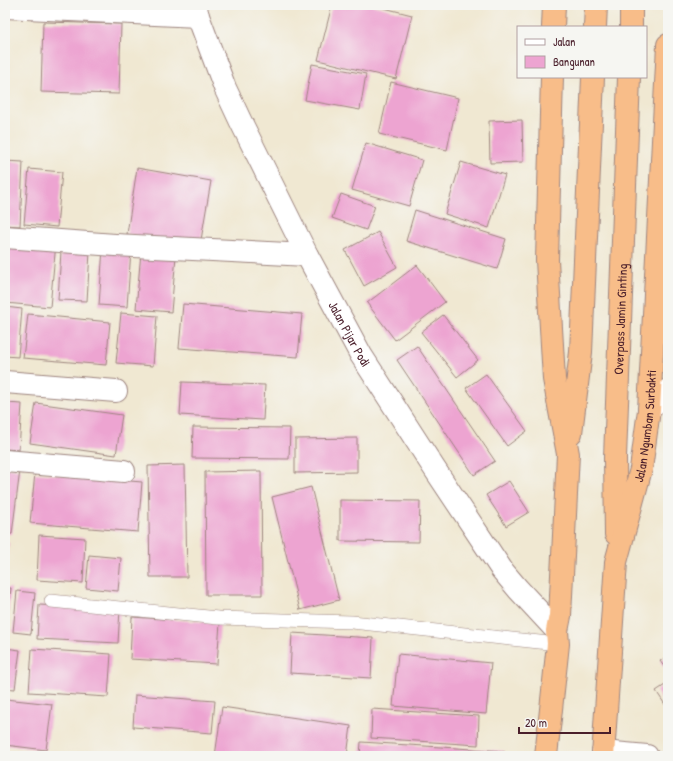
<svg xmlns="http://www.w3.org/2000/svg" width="673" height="761" font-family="'Patrick Hand',sans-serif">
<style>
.building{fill:#eda4d1}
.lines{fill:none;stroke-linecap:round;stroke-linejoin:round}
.lane-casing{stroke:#9d847e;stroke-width:14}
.street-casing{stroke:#9d847e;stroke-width:24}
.highway-casing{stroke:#9d847e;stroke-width:24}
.lane{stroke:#fff;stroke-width:13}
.street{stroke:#fff;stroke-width:22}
.highway{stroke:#f8bd89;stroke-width:22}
.labels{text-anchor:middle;stroke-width:3;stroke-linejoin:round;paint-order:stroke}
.street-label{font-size:13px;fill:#4a1f2b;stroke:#f6f6f2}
</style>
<rect width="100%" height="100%" fill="#f6f6f2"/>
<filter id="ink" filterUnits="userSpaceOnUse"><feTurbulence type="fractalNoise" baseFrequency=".025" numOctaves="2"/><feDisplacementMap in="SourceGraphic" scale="8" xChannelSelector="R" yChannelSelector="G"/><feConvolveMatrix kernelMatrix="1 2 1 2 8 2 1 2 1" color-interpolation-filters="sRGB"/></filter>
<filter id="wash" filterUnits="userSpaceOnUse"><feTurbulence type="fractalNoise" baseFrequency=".012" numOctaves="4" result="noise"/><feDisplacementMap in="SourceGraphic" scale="16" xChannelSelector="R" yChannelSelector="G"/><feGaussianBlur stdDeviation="0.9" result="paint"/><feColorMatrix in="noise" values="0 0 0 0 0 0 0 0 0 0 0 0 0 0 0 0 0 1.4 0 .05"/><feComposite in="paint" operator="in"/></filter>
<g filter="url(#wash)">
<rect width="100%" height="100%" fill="#f0e8d2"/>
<g id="blocks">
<path class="building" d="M332 5H372L412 15 396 79 318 60Z
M43 22 121 24 119 94 41 92Z
M312 64 366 74 360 110 305 100Z
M391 82 458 98 447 150 379 134Z
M522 120 523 162 490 163 489 121Z
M366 143 422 160 409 206 352 190Z
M5 161 23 162 20 226 5 225Z
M461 162 505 175 489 228 445 214Z
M137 168 211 181 200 246 127 234Z
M29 169 62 172 57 227 24 224Z
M341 194 375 206 366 230 332 218Z
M415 210 506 239 497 269 406 241Z
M378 232 397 267 364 286 345 250Z
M5 239 56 243 50 307 5 303Z
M103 248 131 250 127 307 99 305Z
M61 251 90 252 87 301 58 300Z
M141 252 176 256 171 312 136 309Z
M417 265 445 302 395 340 367 303Z
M183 304 302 314 298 357 179 348Z
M5 307 22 309 18 357 5 356Z
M121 313 157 316 153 366 116 363Z
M28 314 110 322 106 365 23 358Z
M443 315 478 360 457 377 421 332Z
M417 346 495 461 474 475 397 360Z
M486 374 527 431 507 446 466 388Z
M182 382 265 385 263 420 180 415Z
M5 403 22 404 19 450 5 449Z
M36 403 122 415 116 455 30 443Z
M193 427 290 428 289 459 192 458Z
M357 438V472L295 473V439Z
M185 465 187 577H150L148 466Z
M5 468 20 470 12 534H5Z
M261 471 262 595H206L205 472Z
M35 473 142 482 138 532 30 523Z
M509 481 529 512 506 526 486 495Z
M311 487 339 600 300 610 272 497Z
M340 500 420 501 419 542 340 541Z
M39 535 85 538 83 583 37 580Z
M5 542 9 543 6 565H5Z
M89 555 121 558 118 591 86 588Z
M5 588H11L6 630H5Z
M17 591 35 593 31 634 13 632Z
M39 605 120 609 118 643 37 639Z
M132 617 220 623 217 664 130 659Z
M292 633 373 638 371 678 290 673Z
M5 648 20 650 15 689 5 688Z
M32 649 111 654 108 697 29 692Z
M398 654 491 663 486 714 393 706Z
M668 656V672L660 661Z
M668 683V709L656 691Z
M135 695 215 701 212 733 133 727Z
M5 699 52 704 46 750 5 745Z
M222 707 351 726 347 756H215Z
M372 709 479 716 478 745 371 738Z
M361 742 504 751V756H360Z
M83 752 112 755V756H83Z"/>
</g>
</g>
<g filter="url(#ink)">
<use href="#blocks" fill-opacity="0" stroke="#9d847e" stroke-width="1"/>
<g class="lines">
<g class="lane-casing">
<path id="lane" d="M51 601 218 618 352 622 558 644"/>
</g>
<g class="street-casing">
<g id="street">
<path id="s1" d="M195 5 198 16 225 88 240 120 307 255 361 355 434 468 502 570 518 589 557 631"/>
<path d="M5 7 198 16"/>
<path d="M5 237 115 245 307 255"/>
<path d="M655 297 668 311"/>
<path d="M5 382 116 391"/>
<path d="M649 410 668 390"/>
<path d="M5 461 124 471"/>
<path d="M603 752 647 756"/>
</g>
</g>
<g class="highway-casing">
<g id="highway">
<path d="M553 27 554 5"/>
<path d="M595 27 596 5"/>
<path d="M631 27V5"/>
<path d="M571 433 581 352 593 77"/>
<path id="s2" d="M616 534 615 458 629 77"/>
<path d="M546 756 558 644 557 631 560 616 568 454 554 379 547 260 552 77"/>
<path id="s3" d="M603 756 616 562 641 469 649 410 668 45"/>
</g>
</g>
<use href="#lane" class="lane"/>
<use href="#street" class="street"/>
<use href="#highway" class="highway"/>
</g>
</g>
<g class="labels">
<g class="street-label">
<text dy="5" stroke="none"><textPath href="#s2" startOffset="215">Overpass Jamin Ginting</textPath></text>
<text dy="5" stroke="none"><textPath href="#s1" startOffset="364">Jalan Pijar Podi</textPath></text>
<text dy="5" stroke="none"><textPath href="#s3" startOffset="334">Jalan Ngumban Surbakti</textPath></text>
</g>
</g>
<rect width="673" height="761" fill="none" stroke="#f6f6f2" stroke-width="20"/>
<rect x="517" y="26" width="130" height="52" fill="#f6f6f2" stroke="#b1a0a2"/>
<rect x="525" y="39" width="20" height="6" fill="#ffffff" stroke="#b1a0a2"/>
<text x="553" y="46" font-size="12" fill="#4a1f2b">Jalan</text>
<rect x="525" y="56" width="20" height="12" fill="#eda4d1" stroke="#b1a0a2"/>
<text x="553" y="66" font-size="12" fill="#4a1f2b">Bangunan</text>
<path d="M519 727v6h91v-6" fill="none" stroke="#4a1f2b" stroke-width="2"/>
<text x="525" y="727" font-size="12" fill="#4a1f2b" stroke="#f6f6f2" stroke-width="3" paint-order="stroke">20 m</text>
</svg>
